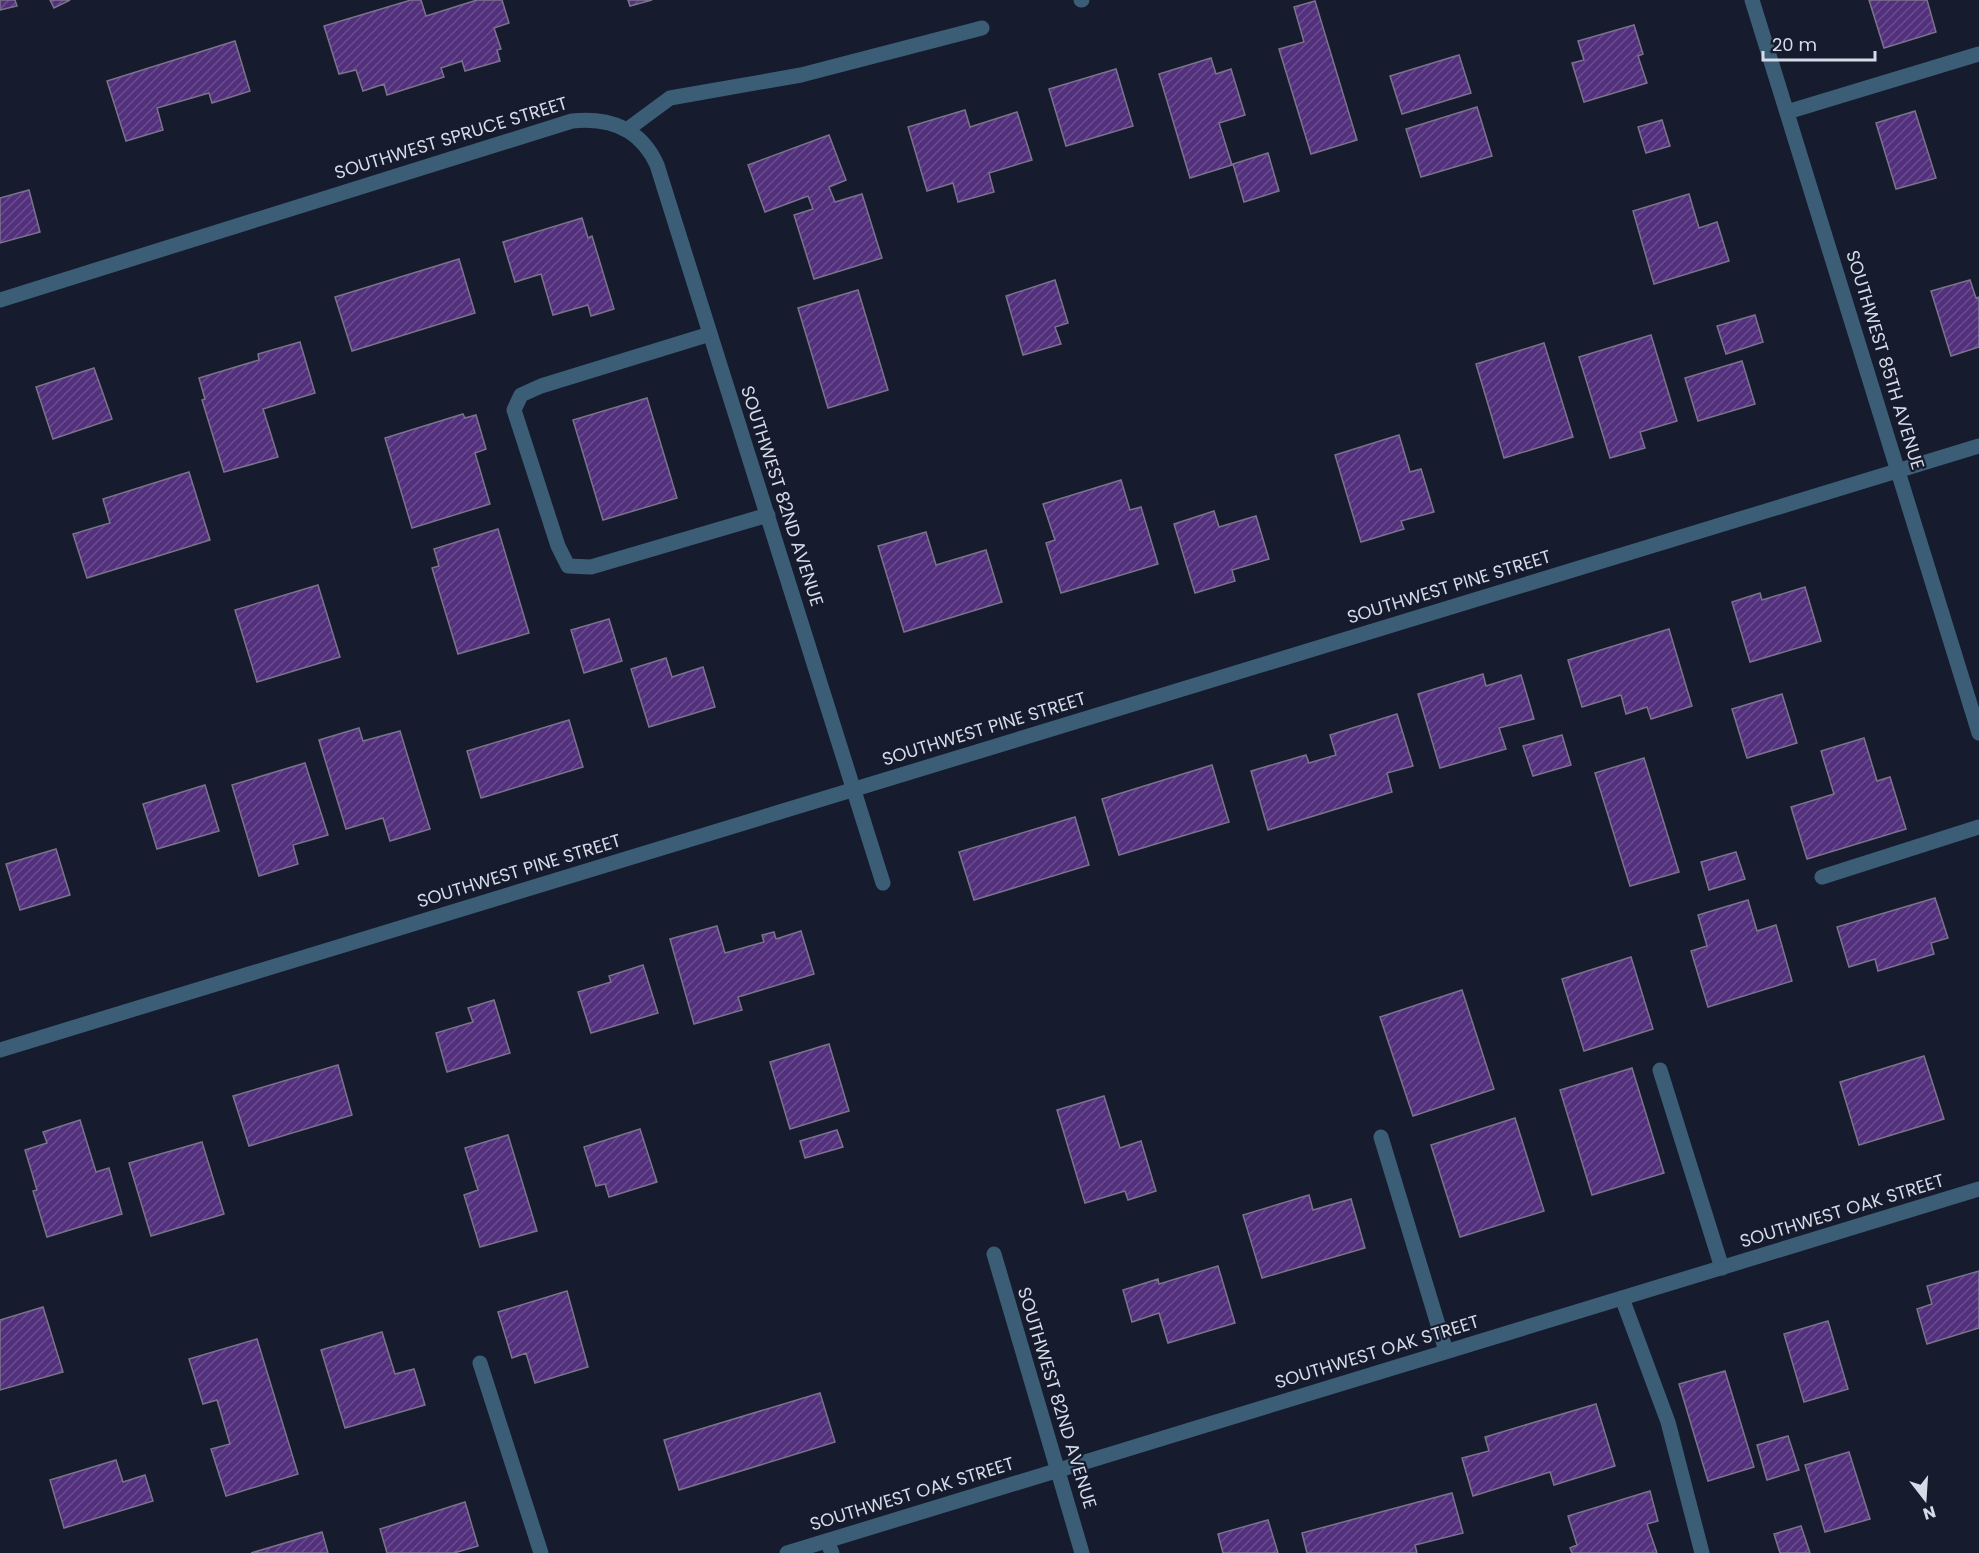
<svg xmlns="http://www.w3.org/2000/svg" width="1979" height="1553" font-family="Poppins,sans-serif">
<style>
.building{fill:url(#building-hatch);stroke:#7b738b;stroke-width:1.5}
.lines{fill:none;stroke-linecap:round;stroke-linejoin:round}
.service{stroke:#3b5d76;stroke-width:15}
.minor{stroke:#3b5d76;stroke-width:15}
.tertiary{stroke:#3b5d76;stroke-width:15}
.labels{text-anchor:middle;stroke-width:4.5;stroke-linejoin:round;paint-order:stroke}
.street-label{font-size:18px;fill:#d6dbe8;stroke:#161b2e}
</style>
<defs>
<pattern id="building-hatch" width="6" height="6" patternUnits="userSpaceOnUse" patternTransform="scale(1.5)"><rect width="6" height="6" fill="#52307c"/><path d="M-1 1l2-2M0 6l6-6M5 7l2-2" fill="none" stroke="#6a4d8f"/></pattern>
</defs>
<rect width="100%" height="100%" fill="#161b2e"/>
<path class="building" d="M0 0H15L17 6 0 10Z
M50 0H70L54 8Z
M411 0H421L426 16 477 0H502L509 23 494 28 501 49 497 50 500 61 465 71 462 61 441 68 444 77 387 95 384 84 363 91 356 70 339 74 324 26Z
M628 0H652L630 6Z
M1869 0H1927L1936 32 1884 48Z
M1315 1 1357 140 1311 154 1279 49 1304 42 1294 7Z
M1634 25 1643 54 1638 56 1647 83 1584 102 1572 63 1584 60 1578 41Z
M235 41 250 91 212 103 209 93 157 108 163 130 126 141 107 81Z
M1459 55 1471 93 1402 114 1390 76Z
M1211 58 1216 74 1231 69 1245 115 1219 123 1232 165 1190 178 1159 74Z
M1116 69 1133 126 1066 146 1049 89Z
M1477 107 1492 156 1421 177 1406 129Z
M965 110 970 127 1017 112 1032 160 989 173 994 192 958 202 953 183 927 191 908 127Z
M1915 111 1936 178 1896 189 1876 123Z
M1662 120 1670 146 1646 153 1638 127Z
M829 135 846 180 829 187 835 202 862 194 882 258 814 279 794 215 813 209 808 196 765 212 748 165Z
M1268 153 1279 191 1244 202 1233 164Z
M29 190 40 232 0 243V198Z
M1689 194 1699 228 1717 222 1729 261 1654 284 1633 211Z
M582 218 588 238 592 236 614 309 591 316 588 305 553 315 541 274 515 282 503 242Z
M459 259 475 313 352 351 335 297Z
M1055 280 1068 323 1055 327 1061 344 1023 355 1006 296Z
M1970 280 1976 298 1979 297V347L1951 356 1931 291Z
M858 290 888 390 828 408 798 308Z
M1755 315 1763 342 1726 354 1717 326Z
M1651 335 1677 421 1640 432 1645 448 1610 458 1579 357Z
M300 342 315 393 263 409 278 457 224 472 202 400 205 399 199 378 259 360 258 354Z
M1544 343 1573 437 1504 458 1476 364Z
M1742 361 1755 404 1698 421 1685 378Z
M94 368 112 419 53 439 36 387Z
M647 398 677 498 603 520 573 420Z
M463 414 465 418 476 415 486 449 475 453 490 504 412 528 385 438Z
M1399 435 1410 472 1421 469 1434 512 1401 521 1404 529 1361 542 1335 455Z
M189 472 210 540 87 578 73 534 110 523 103 499Z
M1121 480 1130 510 1141 507 1158 564 1061 593 1046 543 1055 540 1043 504Z
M1214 511 1219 527 1256 516 1269 559 1232 570 1235 581 1195 593 1174 524Z
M498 529 529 633 458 654 432 568 439 566 434 549Z
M926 532 936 565 986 550 1002 602 904 632 878 546Z
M318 585 340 657 257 682 235 610Z
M1805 587 1821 641 1750 662 1732 602 1760 593 1762 600Z
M609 619 622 661 584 673 571 630Z
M1669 629 1692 706 1651 719 1647 707 1626 714 1621 695 1582 707 1568 660Z
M666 658 672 677 703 667 715 707 649 727 631 669Z
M1483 674 1486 686 1521 675 1534 719 1499 728 1506 749 1440 768 1418 694Z
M1782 694 1797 743 1747 758 1732 709Z
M1397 714 1413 766 1387 773 1392 792 1268 830 1251 771 1306 755 1309 763 1336 755 1330 735Z
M569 720 583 767 481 798 467 751Z
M359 728 363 741 400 731 430 829 390 841 383 818 346 829 319 740Z
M1562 735 1571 765 1533 776 1523 746Z
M1864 738 1877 781 1890 777 1906 829 1807 859 1791 807 1834 794 1821 751Z
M1644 758 1679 872 1630 886 1595 773Z
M305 763 328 835 293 845 298 864 259 876 232 785Z
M1212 765 1229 822 1119 855 1102 799Z
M205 785 219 831 157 849 143 804Z
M1075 817 1089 865 974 900 959 852Z
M56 849 70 895 20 910 6 864Z
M1736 852 1745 879 1709 890 1701 862Z
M1935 898 1948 938 1931 943 1934 954 1878 971 1875 959 1849 967 1837 927Z
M1748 900 1757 931 1776 925 1792 981 1708 1007 1691 951 1707 946 1698 915Z
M717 926 725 953 764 942 762 935 774 932 776 939 801 931 814 974 738 997 742 1010 694 1024 670 939Z
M1631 957 1653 1029 1584 1051 1562 979Z
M643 965 658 1013 591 1033 578 992 611 982 609 976Z
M1462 990 1494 1089 1413 1116 1380 1017Z
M494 1000 510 1053 447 1072 436 1033 473 1022 468 1008Z
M829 1044 849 1111 790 1129 770 1062Z
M1924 1056 1944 1119 1859 1145 1840 1082Z
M338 1065 352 1115 249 1146 233 1096Z
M1632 1068 1664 1173 1592 1195 1560 1090Z
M1104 1096 1120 1148 1141 1141 1156 1191 1128 1200 1125 1191 1085 1203 1057 1110Z
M1515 1118 1544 1211 1460 1237 1431 1145Z
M80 1120 96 1172 109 1168 122 1214 47 1237 33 1191 37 1190 25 1150 47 1143 43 1132Z
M640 1129 657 1182 609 1197 605 1184 596 1186 584 1147Z
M837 1130 843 1147 805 1158 800 1141Z
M508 1135 537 1231 480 1247 464 1195 478 1190 465 1148Z
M202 1142 224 1214 151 1236 129 1163Z
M1309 1195 1313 1210 1351 1199 1365 1248 1262 1278 1243 1215Z
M1218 1266 1235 1323 1168 1343 1159 1313 1132 1322 1123 1290 1158 1279 1159 1284Z
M1979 1271V1328L1927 1344 1917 1309 1932 1304 1927 1286Z
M567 1291 588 1367 535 1383 526 1353 512 1358 498 1312Z
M43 1307 63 1372 0 1390V1320Z
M1828 1321 1848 1389 1804 1402 1784 1334Z
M382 1332 395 1374 414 1369 425 1405 345 1428 321 1350Z
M257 1339 298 1474 226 1496 211 1449 230 1444 217 1400 203 1404 189 1359Z
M1725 1371 1754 1467 1708 1481 1679 1384Z
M820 1393 835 1442 679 1490 664 1440Z
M1596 1404 1615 1466 1554 1485 1550 1472 1473 1496 1462 1458 1489 1451 1485 1437Z
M1788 1436 1799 1470 1767 1480 1757 1445Z
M1849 1452 1870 1519 1825 1532 1805 1465Z
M116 1460 123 1482 145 1475 153 1501 64 1528 50 1480Z
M1650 1491 1658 1521 1647 1524 1657 1553H1572L1570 1548 1577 1545 1568 1516Z
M1452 1493 1463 1533 1415 1545 1417 1553H1307L1302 1533Z
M465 1502 478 1546 454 1553H387L380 1529Z
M1268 1520 1278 1553H1223L1218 1534Z
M1801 1526 1810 1553H1780L1774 1534Z
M322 1532 328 1553H251Z"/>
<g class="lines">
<path class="service" d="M1787 112 1979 54
M710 334 541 386 521 395 514 410 558 546 568 566 591 567 768 515
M1822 877 1979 827
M1660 1070 1722 1268
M1381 1137 1446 1351
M1622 1298 1668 1422 1702 1553
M480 1363 541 1553
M827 1541 832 1553"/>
<path class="minor" d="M1081 0H1082
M1752 0 1979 733
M628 129 670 98 801 75 982 28
M0 300 572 121C610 117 641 129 657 165L883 883
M0 1050 1979 446
M994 1254 1082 1553"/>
<path class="tertiary" d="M787 1553 1979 1189"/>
</g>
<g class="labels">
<g class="street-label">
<text transform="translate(451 138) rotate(-17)" y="6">SOUTHWEST SPRUCE STREET</text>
<text transform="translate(1885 360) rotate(73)" y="6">SOUTHWEST 85TH AVENUE</text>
<text transform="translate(782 496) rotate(72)" y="6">SOUTHWEST 82ND AVENUE</text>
<text transform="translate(1449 587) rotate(-17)" y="6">SOUTHWEST PINE STREET</text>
<text transform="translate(984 729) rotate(-17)" y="6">SOUTHWEST PINE STREET</text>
<text transform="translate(519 871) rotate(-17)" y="6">SOUTHWEST PINE STREET</text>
<text transform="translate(1842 1211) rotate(-17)" y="6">SOUTHWEST OAK STREET</text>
<text transform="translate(1377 1352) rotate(-17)" y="6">SOUTHWEST OAK STREET</text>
<text transform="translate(1057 1398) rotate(73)" y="6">SOUTHWEST 82ND AVENUE</text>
<text transform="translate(912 1494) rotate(-17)" y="6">SOUTHWEST OAK STREET</text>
</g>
</g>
<g transform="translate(1925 1499) rotate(163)" stroke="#161b2e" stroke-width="4.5" paint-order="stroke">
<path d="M0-4.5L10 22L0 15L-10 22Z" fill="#d6dbe8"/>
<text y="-9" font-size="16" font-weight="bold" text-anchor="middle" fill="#d6dbe8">N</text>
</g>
<path d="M1763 51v9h112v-9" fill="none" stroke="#d6dbe8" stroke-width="3"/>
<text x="1772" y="51" font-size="18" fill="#d6dbe8" stroke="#161b2e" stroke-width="4.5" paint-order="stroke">20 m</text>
</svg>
